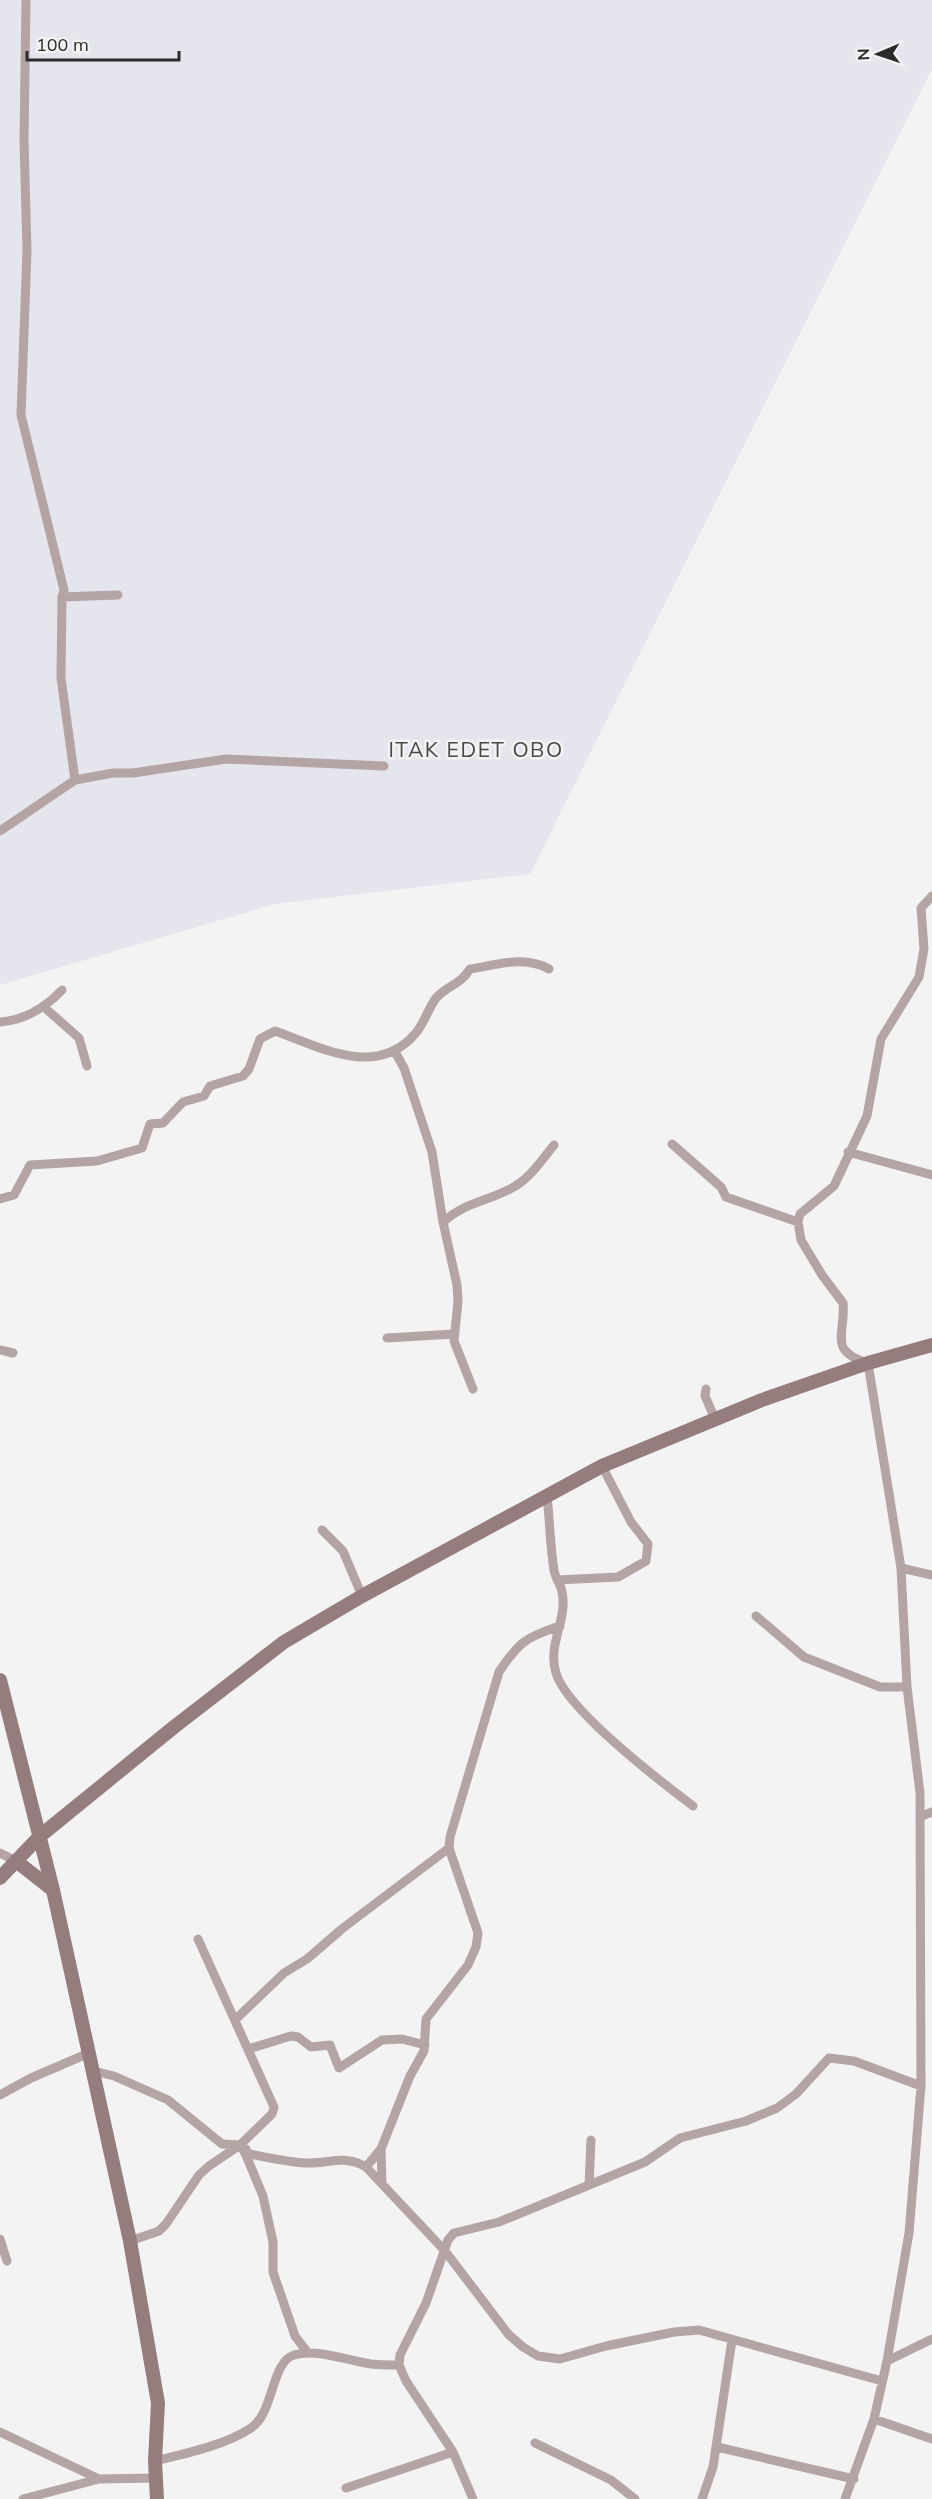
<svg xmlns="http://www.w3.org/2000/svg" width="932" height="2499" font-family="Mulish,sans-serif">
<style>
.built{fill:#e4e5ed}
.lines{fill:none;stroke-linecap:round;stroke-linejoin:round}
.street{stroke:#b5a4a4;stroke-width:9}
.secondary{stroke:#967d7d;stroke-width:14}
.labels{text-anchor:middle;stroke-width:5;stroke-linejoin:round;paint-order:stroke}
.quarter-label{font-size:21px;letter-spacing:1.5px;fill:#484849;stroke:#f3f3f4}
</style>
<rect width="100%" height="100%" fill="#f3f3f4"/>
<path class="built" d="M0 0H932V69L530 874 275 904 0 985Z"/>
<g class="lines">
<path class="street" d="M26 0 24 141 27 250 21 415 64 590 62 597
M75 780 61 678 62 597 118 595
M0 831 75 780 113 773H133L226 759 384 766
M44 1007 79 1038 87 1066
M0 1022C25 1020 45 1008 62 990
M394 1050 404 1068 432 1152 443 1222 457 1285 458 1301 454 1341 473 1389
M672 1144 721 1187 726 1197 798 1222
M848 1152 932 1175
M0 1199 14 1195 30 1165 97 1161 142 1148 150 1124 163 1123 183 1102 204 1096 210 1086 243 1076 249 1069 260 1039 275 1031C320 1047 376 1079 415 1034 424 1024 428 1009 436 998 448 985 460 985 470 969 497 965 524 955 549 969
M443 1222C466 1202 485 1202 510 1189 529 1180 541 1161 554 1145
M387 1338 454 1334
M0 1350 13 1353
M706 1389 705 1396 715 1419
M547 1497C550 1521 550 1546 554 1570 555 1578 561 1584 562 1592 568 1620 547 1644 556 1673 567 1710 660 1781 693 1806
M322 1530 343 1551 362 1596
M901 1568 932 1575
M557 1580 618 1577 646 1561 648 1544 631 1522 602 1466
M756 1616 804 1657 880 1687H907
M920 1817 932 1812
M0 1853 16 1861
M235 2020 284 1973 307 1959 343 1928 449 1848
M248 2049 291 2036 298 2037 311 2047 330 2045 339 2068 382 2040 402 2039 425 2045
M94 2071 114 2076 168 2100 222 2144 240 2145 272 2114 274 2107 198 1939
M0 2095 31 2078 89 2053
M246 2149 245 2153 263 2196 273 2242V2272L295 2336 308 2353
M381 2149 382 2183
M366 2167 381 2149 410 2076 424 2051 426 2019 468 1965 476 1947 478 1933 449 1848 450 1837 499 1672C519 1642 526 1637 560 1626
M589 2185 591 2140
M0 2239 7 2261
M130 2241 159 2231 166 2224 199 2175 209 2166 240 2145 245 2153C265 2157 286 2162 306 2163 329 2164 345 2154 366 2167L445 2251 509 2335 523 2347 538 2356 560 2359 606 2346 674 2332 699 2330 882 2381
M887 2361 932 2339
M874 2419 932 2439
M0 2432 99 2479
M535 2443 611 2480 635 2499
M717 2447 854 2479
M155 2461C184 2454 226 2445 251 2428 274 2413 271 2362 294 2355 317 2348 348 2361 371 2364 381 2365 390 2365 399 2365
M346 2488 453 2452
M23 2499 99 2479 156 2478
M473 2499 453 2452 406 2381 399 2365 400 2355 426 2303 448 2240 454 2233 499 2222 645 2162 680 2138 746 2121 777 2108 796 2094 829 2058 854 2061 921 2086
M702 2499 713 2467 732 2340
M845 2499 874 2419 887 2361 909 2233 921 2086 920 1793 907 1687 901 1568 868 1363C827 1351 846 1334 843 1303L822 1275 801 1240 798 1222 800 1214 834 1186 867 1116 881 1039 919 977 924 949 921 908 932 896"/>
<path class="secondary" d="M0 1680 53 1890 130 2241 158 2403 155 2461 157 2499
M16 1861 53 1890
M0 1878 40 1836 174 1727 284 1642 362 1596 602 1466 762 1400 868 1363 932 1345"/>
</g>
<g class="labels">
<g class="quarter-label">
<text x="476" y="757">ITAK EDET OBO</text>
</g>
</g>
<g transform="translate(878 54) rotate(268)" stroke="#f3f3f4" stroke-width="4.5" paint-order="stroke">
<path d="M0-4.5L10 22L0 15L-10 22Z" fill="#2b2b2c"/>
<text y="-9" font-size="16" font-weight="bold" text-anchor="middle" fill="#2b2b2c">N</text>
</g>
<path d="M27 51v9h152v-9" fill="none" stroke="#2b2b2c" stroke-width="3"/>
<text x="36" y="51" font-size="18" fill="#2b2b2c" stroke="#f3f3f4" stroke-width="4.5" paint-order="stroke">100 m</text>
</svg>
